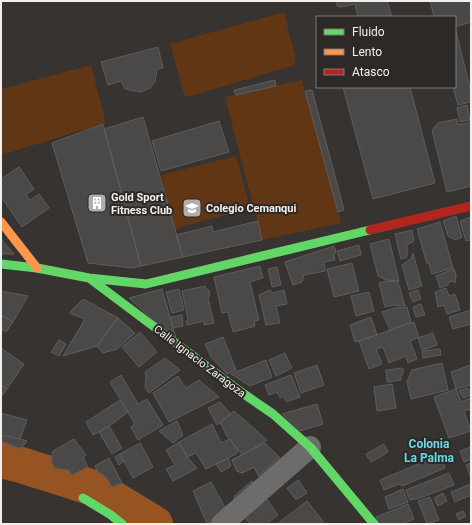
<svg xmlns="http://www.w3.org/2000/svg" width="472" height="525" font-family="Roboto,sans-serif">
<style>
.green{fill:#603615}
.lines{fill:none;stroke-linecap:round;stroke-linejoin:round}
.river{stroke:#965422;stroke-width:36}
.building{fill:#4b4947;stroke:#5f5d5b}
.street{stroke:#6d6c6b;stroke-width:22}
.fast{stroke:#63d668;stroke-width:9}
.slow{stroke:#ff974d;stroke-width:9}
.jam{stroke:#b3261e;stroke-width:9}
.labels{text-anchor:middle;stroke-width:4;stroke-linejoin:round;paint-order:stroke}
.poi-label{font-size:11px;font-weight:bold;fill:#f2efed;stroke:#2d2926;text-anchor:start}
.street-label{font-size:11px;fill:#f2efed;stroke:#2d2926}
.neighbourhood-label{font-size:12px;font-weight:bold;fill:#6cd7e2;stroke:#2d2926}
</style>
<rect width="100%" height="100%" fill="#363331"/>
<path class="green" d="M284 12 295 56V62L292 66 187 97 184 94 170 44Z
M91 65 106 123 1 155V89Z
M302 80 341 223 262 240 225 97Z
M236 156 250 208 175 229 161 175Z"/>
<g class="lines">
<path class="river" d="M1 460 21 465 97 489 155 524"/>
</g>
<path class="building" d="M337 1H387L392 17H358L355 4 341 7 337 6Z
M430 1H471V22L455 27V17H434Z
M455 28 471 91V102L458 105 453 87H455Z
M158 47 163 68 157 69 155 82 150 88 141 92 125 89 121 81 108 85 101 62Z
M275 80 276 86 236 95 234 90Z
M343 87H410L435 183 373 199Z
M312 90 344 210 338 212 305 91Z
M467 105 470 120 460 122 457 108Z
M143 117 183 257 141 266 104 129Z
M457 119 458 125 471 122V186L447 192 432 130 438 123Z
M219 121 229 152 161 171 152 141Z
M103 124 141 266 132 268 88 263 52 143Z
M19 167 34 189 26 195 30 200 39 194 49 208 22 227 1 197V179Z
M456 216 462 237 455 240 448 236 443 221Z
M471 217V240L466 241 460 221Z
M258 221 262 240 183 257 176 235 212 226 213 232Z
M440 222 453 268 432 274 429 263 427 264 417 229Z
M412 230 414 241 407 245V257L401 259 395 234Z
M1 239 14 254H1Z
M389 239 399 281 386 280 378 276 370 244Z
M359 245 361 255 340 261 337 251Z
M334 246 336 252 334 254 335 260 324 262 325 271 304 275 302 282 293 285 285 262Z
M413 253 422 286 409 290 402 265 411 259Z
M352 263 359 291 334 297 327 269Z
M260 266 263 278 250 282 259 320 254 321 255 326 233 332 228 312 222 313 214 277Z
M277 267 281 285 272 287 268 269Z
M454 269 456 275 455 283 452 281 448 283V285L440 288 436 276Z
M386 281 398 282 405 306 394 305 385 307 379 283Z
M205 286 206 289 209 290 210 295 208 298 214 323 204 325V321L187 325 186 322 188 319 182 291Z
M446 288 449 296 455 294 460 310 447 314 444 305 438 307 435 292Z
M162 289 177 342 129 298Z
M179 289 184 310 172 313 166 292Z
M270 290 273 293 284 290 287 304 276 306 280 323 266 325 259 295Z
M418 290 421 299 413 302 409 293Z
M1 291 28 296 13 322 1 315Z
M369 292 374 311 356 316 351 296Z
M83 299 118 318 97 346 63 356 85 319 69 313Z
M421 304 425 315 416 317 413 307Z
M407 307 411 322 390 330 382 312 395 308Z
M471 310V324L453 329 449 317Z
M1 315 13 322 6 332 1 329Z
M182 315 183 326 173 328 171 317Z
M371 317 377 335 355 342 350 325Z
M118 318 135 333 117 349 103 353 97 346Z
M414 322 419 337 410 341 417 359 408 363 406 356 389 363 383 347 376 349 382 364 369 369 359 341Z
M140 332 157 352 139 367 122 347Z
M433 333 437 345 422 350 418 338Z
M223 337 236 370 227 374 211 357 205 344Z
M59 340 66 344 59 356 51 352Z
M1 348 24 364 7 389 1 385Z
M440 349 441 355 423 358 422 351Z
M285 353 292 368 276 376 269 360Z
M165 358 180 370 149 393 145 387 146 377 145 372Z
M266 360 272 377 250 386 231 374Z
M442 363 448 390 411 399 407 382 412 370Z
M317 365 324 385 301 393 294 373Z
M471 365V385L456 389 451 372Z
M402 368 404 370 402 375 401 376V380L387 382 386 370Z
M121 375 138 404 147 399 163 425 138 440 131 427 135 424 110 382Z
M291 375 300 397 286 402 284 396 280 398 277 392 269 395 265 385Z
M178 376 186 388 199 380 219 397 169 422 153 393Z
M392 384 396 408 377 411 374 387Z
M1 385 7 389 2 396H1Z
M467 388 471 390V395L463 398 459 391Z
M456 389 461 402 471 398V409L464 411 471 431 449 438 434 397Z
M120 400 128 412 109 426 93 435 86 422Z
M220 402 231 414 217 425 208 408Z
M317 404 323 424 300 431 282 414Z
M234 411 267 440 242 455 227 436 220 422Z
M1 413 27 420 20 439 27 441 20 449 1 441Z
M177 421 183 435 173 443 159 431Z
M212 424 221 443 230 439 238 450 236 454 206 469 196 453 187 457 179 442Z
M109 426 122 448 112 454 99 432Z
M3 435 20 439 27 441 20 449 1 441Z
M74 439 86 455 83 457 88 467 72 475 68 470 55 468 51 462 53 451Z
M179 442 187 457 197 468 173 481 166 469 175 465 166 450Z
M140 443 153 467 133 478 120 454Z
M265 443 286 464 262 482 254 467 242 473 237 471 232 460Z
M265 443 279 457 259 476 254 467 242 473 237 471 232 460Z
M384 444 388 452 371 462 366 454Z
M471 447V459L464 462 460 451Z
M120 454 124 461 119 465 115 457Z
M440 455 445 468 402 486 399 484 384 490 380 480Z
M109 458 122 483 112 487 106 477 98 472 95 466Z
M228 458 231 466 221 472 216 464Z
M471 463V478L466 465Z
M449 473 454 485 420 498 410 500 406 490Z
M298 480 307 493 296 500 287 488Z
M252 481 258 489 237 505 234 499 235 495Z
M211 482 228 513 215 524H207L193 491Z
M471 484V495L455 502 451 492Z
M403 489 408 502 389 509 385 497Z
M443 493 447 501 438 506 434 498Z
M430 497 439 520 427 524 418 501Z
M266 498 278 515 266 524H250L243 515Z
M307 501 325 524H277Z
M408 504 414 519 402 524H379L376 517Z
M463 511 466 516 459 520 456 514Z"/>
<g class="lines">
<path class="street" d="M222 524 310 447"/>
<path class="fast" d="M1 264 37 268 89 278 146 284 370 230
M89 278 241 392 273 414 310 447 374 524
M83 498 111 515 122 524"/>
<path class="slow" d="M1 222 37 268"/>
<path class="jam" d="M370 230 471 206"/>
</g>
<defs>
<g id="building-square" transform="scale(1)"><rect x="-9" y="-9" width="18" height="18" rx="4" fill="#b0adab" stroke="#2d2926"/><path d="M-4-6H4V6H1V3H-1V6H-4ZM-2.5-4.3h1.7v1.8h-1.7ZM.8-4.3h1.7v1.8H.8ZM-2.5-1h1.7V.8h-1.7ZM.8-1h1.7V.8H.8Z" fill="#fff"/></g>
<g id="school-square" transform="scale(1)"><rect x="-9" y="-9" width="18" height="18" rx="4" fill="#b0adab" stroke="#2d2926"/><path d="M0-5L7-2L0 1L-7-2ZM-4 1L0 2.5L4 1V4Q0 6-4 4Z" fill="#fff"/></g>
</defs>
<g fill-rule="evenodd">
<use href="#building-square" x="97" y="203"/>
<use href="#school-square" x="192" y="208"/>
</g>
<g class="labels">
<g class="poi-label">
<text x="111" y="201">Gold Sport<tspan x="111" dy="13">Fitness Club</tspan></text>
<text x="206" y="212">Colegio Cemanqui</text>
</g>
<g class="street-label">
<text transform="translate(200 361) rotate(37)" y="4">Calle Ignacio Zaragoza</text>
</g>
<g class="neighbourhood-label">
<text x="429" y="448">Colonia<tspan x="429" dy="14">La Palma</tspan></text>
</g>
</g>
<rect width="472" height="525" fill="none" stroke="#f2efed" stroke-width="4"/>
<rect x="316" y="16" width="140" height="72" fill="#2d2926" stroke="#7c7876"/>
<rect x="324" y="29" width="20" height="6" fill="#63d668" stroke="#7c7876"/>
<text x="352" y="36" font-size="12" fill="#f2efed">Fluido</text>
<rect x="324" y="49" width="20" height="6" fill="#ff974d" stroke="#7c7876"/>
<text x="352" y="56" font-size="12" fill="#f2efed">Lento</text>
<rect x="324" y="69" width="20" height="6" fill="#b3261e" stroke="#7c7876"/>
<text x="352" y="76" font-size="12" fill="#f2efed">Atasco</text>
</svg>
